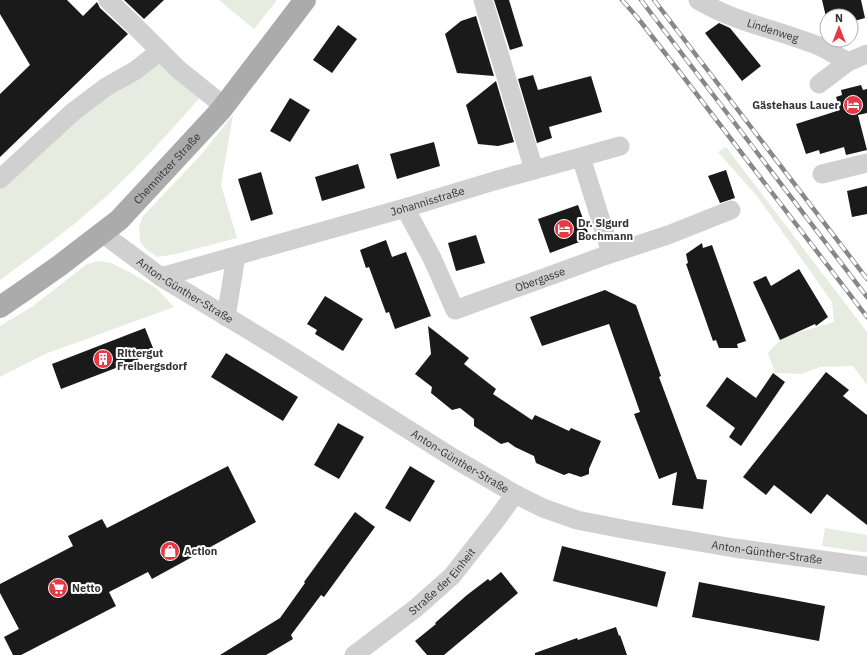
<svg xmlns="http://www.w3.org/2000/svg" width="867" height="655" font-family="'IBM Plex Sans',sans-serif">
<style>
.green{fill:#e6ecdf}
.building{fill:#1a1a1a}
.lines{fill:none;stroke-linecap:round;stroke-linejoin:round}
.minor{stroke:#d0d0d0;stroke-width:19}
.major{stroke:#ababab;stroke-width:22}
.rail-casing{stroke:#888;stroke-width:4.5}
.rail{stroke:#fff;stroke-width:3;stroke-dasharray:9;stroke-linecap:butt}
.labels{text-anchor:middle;stroke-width:4;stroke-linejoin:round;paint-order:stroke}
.street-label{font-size:11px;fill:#333;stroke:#fff}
.poi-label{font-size:11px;font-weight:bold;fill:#333;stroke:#fff;text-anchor:start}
</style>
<rect width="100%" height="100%" fill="#fff"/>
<path class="green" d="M219 0H277L254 29Z
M160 51 205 92C176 124 148 157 116 187 80 222 40 250 0 280V179Z
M233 115 221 185 237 238 176 254 158 257 148 251 140 242 139 227 143 216 200 156Z
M726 147 867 332V385L853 366 820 367 801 374 775 373 768 353 780 340 793 334 834 322 832 302 757 196 718 152Z
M98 261 111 263 133 274 156 288 174 307 45 354 0 377V326L33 306 87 264Z
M825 528 867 535V552H862L822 546Z"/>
<path class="building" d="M0 0H67L83 16 97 2 100 8 128 34 0 157V94L30 65 0 14Z
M124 0H164L144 19Z
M494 0H509L523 46 510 50Z
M822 0H861L865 18 851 22V16H827V21Z
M476 16 494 76 457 73 445 34 461 21Z
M719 23 730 28 761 66 742 81 705 33Z
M338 25 357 39 332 73 313 60Z
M533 75 538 90 591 76 602 112 549 127 552 138 537 143 518 79Z
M496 81 514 142 498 146 478 144 466 105Z
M861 85 863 90 867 89V113L858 115 867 150 846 155 844 147 820 154 819 150 806 154 796 124 840 110 836 97 842 95 841 90Z
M290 98 310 110 290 142 270 131Z
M434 142 440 166 397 179 390 154Z
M358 164 365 188 322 201 315 177Z
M726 170 735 198 720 203 708 176Z
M261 172 273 214 251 221 238 179Z
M867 186V214L852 217 847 191Z
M578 205 590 238 550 253 538 219Z
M476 235 485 263 456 271 448 243Z
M386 240 392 257 406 252 431 316 395 329 389 312 386 313 369 267 366 268 360 250Z
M702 243 703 248 712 245 746 341 737 344 738 348H719L716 340 713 341 686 264 688 263 686 254Z
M799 269 828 317 816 326 815 324 780 340 753 282 766 276 771 286Z
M605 290 636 305 661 376 659 377 697 479 707 480 703 509 672 505 677 472 659 479 634 414 640 412 609 324 542 346 530 317Z
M325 296 363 319 343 351 315 334 317 330 307 324Z
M428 326 469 358 464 364 496 389 493 394 532 420 535 415 569 431 571 428 601 441 589 469V474L581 477 569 473 564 475 536 463 534 456 515 447 508 442 501 444 474 426V419L460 408 452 410 431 393 432 387 415 374 431 354Z
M145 328 155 353 61 389 52 364Z
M226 353 298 397 283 421 211 377Z
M826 372 849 390 843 396 867 415V525L827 494 811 514 774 485 766 495 743 477Z
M773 373 785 382 741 446 729 437 735 428 706 406 727 377 756 398Z
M338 423 364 437 339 479 314 465Z
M228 466 256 522 152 579 148 572 109 592 116 606 21 655H13L4 637 19 629 0 593V584L73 546 68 536 102 519 107 528Z
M410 466 435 481 410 522 385 508Z
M355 512 375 527 324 597 321 595 291 635 293 639 266 655H220L280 618 305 583 304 582Z
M562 546 666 572 657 607 553 581Z
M501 572 518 593 444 655H427L415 641 436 624 435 623 467 595 488 579 490 581Z
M699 582 825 606 819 641 692 617Z
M616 627 619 636 620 635 627 655H535V653L577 638 578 640Z"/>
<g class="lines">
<g class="minor">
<path d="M108 0 137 28 160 51"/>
<path d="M483 0 534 170"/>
<path id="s1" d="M698 0C736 23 780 30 821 47 830 51 839 57 848 62"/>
<path d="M819 84 848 62 867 54"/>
<path d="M581 157 611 253"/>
<path d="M822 174 867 163"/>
<path d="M0 179 74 111 106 87 136 70 160 51 179 70 224 106"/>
<path id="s2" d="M405 208 432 258 455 310 552 275 601 257 668 235 731 210"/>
<path id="s3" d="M102 233 161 277 285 352 455 459 515 494 543 508 577 520 628 530 734 548 867 566"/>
<path id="s4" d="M161 277 405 208 494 181 581 157 620 146"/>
<path d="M226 317 236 256"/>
<path id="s5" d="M354 655 416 608 452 576 496 520 515 494"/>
</g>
<path class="major" id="s6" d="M0 307 22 292 59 266 119 220 221 110 305 0"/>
<g class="rail-casing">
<path id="rail" d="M622 0 637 17 682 75 867 317
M641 0 867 297
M654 0 867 279"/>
</g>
<use href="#rail" class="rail"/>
</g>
<defs>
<g id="hotel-disc" transform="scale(1)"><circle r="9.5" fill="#e63946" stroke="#fff"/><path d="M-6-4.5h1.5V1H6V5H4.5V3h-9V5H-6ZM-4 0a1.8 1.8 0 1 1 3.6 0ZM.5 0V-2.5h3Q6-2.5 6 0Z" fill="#fff"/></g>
<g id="building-disc" transform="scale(1)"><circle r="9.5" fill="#e63946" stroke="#fff"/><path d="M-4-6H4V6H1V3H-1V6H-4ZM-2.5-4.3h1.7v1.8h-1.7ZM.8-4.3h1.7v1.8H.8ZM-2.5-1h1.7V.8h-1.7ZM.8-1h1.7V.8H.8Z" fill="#fff"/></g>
<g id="shop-disc" transform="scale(1)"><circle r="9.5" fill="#e63946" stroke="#fff"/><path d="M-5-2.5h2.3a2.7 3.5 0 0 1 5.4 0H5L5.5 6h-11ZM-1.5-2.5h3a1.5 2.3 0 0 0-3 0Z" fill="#fff"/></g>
<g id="supermarket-disc" transform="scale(1)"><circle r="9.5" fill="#e63946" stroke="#fff"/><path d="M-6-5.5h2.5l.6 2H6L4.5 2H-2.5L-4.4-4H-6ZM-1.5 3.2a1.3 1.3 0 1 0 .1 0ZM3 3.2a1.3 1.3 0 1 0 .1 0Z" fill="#fff"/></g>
</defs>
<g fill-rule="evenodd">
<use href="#hotel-disc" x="853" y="105"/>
<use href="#hotel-disc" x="564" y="229"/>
<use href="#building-disc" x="103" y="359"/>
<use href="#shop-disc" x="170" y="551"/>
<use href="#supermarket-disc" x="58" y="588"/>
</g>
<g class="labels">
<g class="street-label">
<text dy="4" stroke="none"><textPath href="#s1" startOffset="81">Lindenweg</textPath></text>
<text dy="4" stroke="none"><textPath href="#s6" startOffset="218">Chemnitzer Straße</textPath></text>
<text dy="4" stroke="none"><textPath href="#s4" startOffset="277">Johannisstraße</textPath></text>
<text dy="4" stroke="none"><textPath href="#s2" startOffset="204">Obergasse</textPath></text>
<text dy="4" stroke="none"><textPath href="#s3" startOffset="101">Anton-Günther-Straße</textPath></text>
<text dy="4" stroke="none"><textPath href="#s3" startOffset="425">Anton-Günther-Straße</textPath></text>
<text dy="4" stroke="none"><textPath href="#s3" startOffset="749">Anton-Günther-Straße</textPath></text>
<text dy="4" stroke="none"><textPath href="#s5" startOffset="115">Straße der Einheit</textPath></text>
</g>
<g class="poi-label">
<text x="839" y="109" text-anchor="end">Gästehaus Lauer</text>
<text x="578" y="227">Dr. Sigurd<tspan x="578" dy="13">Bochmann</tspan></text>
<text x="117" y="357">Rittergut<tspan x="117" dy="13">Freibergsdorf</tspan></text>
<text x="184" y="555">Action</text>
<text x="72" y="592">Netto</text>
</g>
</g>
<g transform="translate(839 28)"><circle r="19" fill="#ffffff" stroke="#adadad"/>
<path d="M0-3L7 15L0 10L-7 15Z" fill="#e63946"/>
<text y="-6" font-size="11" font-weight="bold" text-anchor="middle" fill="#333333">N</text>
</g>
</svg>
